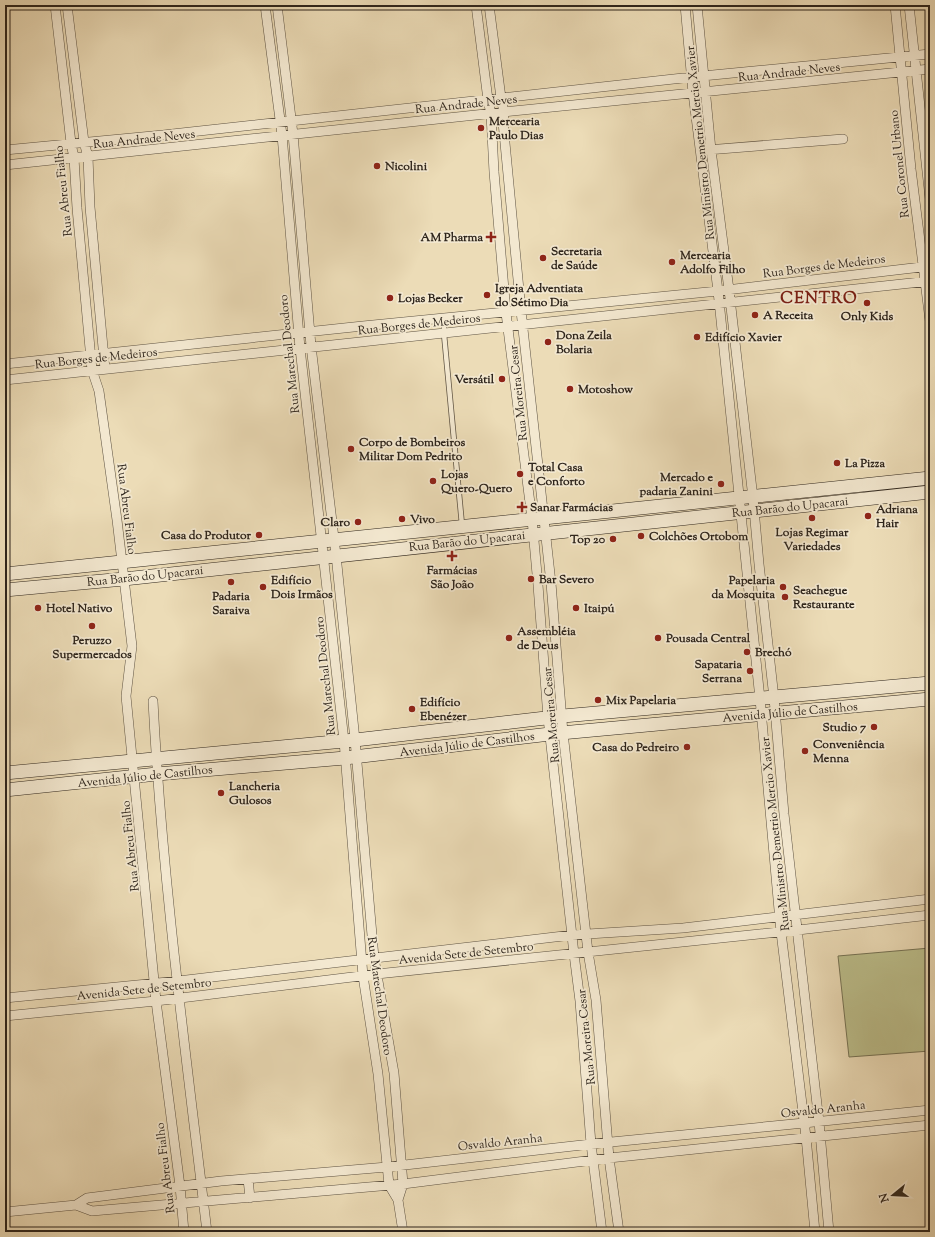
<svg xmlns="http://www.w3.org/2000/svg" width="935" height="1237" font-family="'Sorts Mill Goudy',serif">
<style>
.green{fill:#bcbf8c;stroke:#757254}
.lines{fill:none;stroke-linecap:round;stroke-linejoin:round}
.lane-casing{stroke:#5e5343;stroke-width:6}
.street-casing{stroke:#5e5343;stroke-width:10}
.secondary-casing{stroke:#2e251c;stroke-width:14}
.lane{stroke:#f3e8d0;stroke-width:4.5}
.street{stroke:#f3e8d0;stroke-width:9}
.secondary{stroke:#f3e8d0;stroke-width:13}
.poi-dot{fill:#8f2418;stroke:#f3e8d0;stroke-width:1.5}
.labels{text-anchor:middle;stroke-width:3.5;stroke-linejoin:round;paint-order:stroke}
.street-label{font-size:12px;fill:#2e251c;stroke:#f3e8d0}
.poi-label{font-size:12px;font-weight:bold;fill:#2e251c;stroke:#f3e8d0;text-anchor:start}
.district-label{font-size:16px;font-weight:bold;letter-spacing:1px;fill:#7a1f14;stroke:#f3e8d0}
</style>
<rect width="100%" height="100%" fill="#ecdcb7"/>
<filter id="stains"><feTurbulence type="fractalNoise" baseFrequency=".005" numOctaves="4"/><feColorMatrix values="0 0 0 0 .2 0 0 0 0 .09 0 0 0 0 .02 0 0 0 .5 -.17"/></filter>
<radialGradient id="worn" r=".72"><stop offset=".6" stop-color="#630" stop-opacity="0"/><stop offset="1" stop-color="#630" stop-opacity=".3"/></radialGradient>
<path class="green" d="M930 948V1051L849 1057 838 956Z"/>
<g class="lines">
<g class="lane-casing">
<path id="lane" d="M444 319V334L462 525"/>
</g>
<g class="street-casing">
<path id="street" d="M55 5 71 143 74 158 77 208 92 370 99 391 117 520 132 646 126 696 156 1001 180 1186 184 1232
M67 5 84 142 88 157 90 207 105 369
M265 5 282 135 300 348 344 741 363 976 378 1074 389 1185 398 1200 403 1232
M277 5 293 134 311 346 336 555 355 740 374 958 394 1073 403 1184 398 1200
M476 5 488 100 491 114 494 172 506 313 532 519 538 585 548 718 574 954 580 1001 591 1144 602 1232
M489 5 501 98 504 112 503 122 521 311 551 583 563 733 588 952 596 1000 609 1158 619 1232
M685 5 693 93 718 291 760 699 781 932 806 1137 815 1232
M697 5 711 150 729 290 753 498 759 564 774 698 784 814 819 1122 829 1232
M895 5 911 169 930 321
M909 5 930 199
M5 150 163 135 692 77 930 54
M707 150 843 139
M5 165 504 112 930 69
M5 364 363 326 718 291 930 266
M5 380 930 281
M153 701C162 878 186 1055 207 1232
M5 998 178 981 572 935 683 928 930 899
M5 1016 156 1001 377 974 798 930 930 915
M248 1179 250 1198
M76 1205 92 1211 403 1184 609 1158 930 1125
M5 1212 76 1205 87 1198 221 1181 387 1167 591 1144 804 1123 930 1110"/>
</g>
<g class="secondary-casing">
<path id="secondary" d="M5 574C313 540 622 512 930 478
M5 590 124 579 930 492
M5 773 355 740 563 716 930 683
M5 790 157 774 345 758 550 734 930 699"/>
</g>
<use href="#lane" class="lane"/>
<use href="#street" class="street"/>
<use href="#secondary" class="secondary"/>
</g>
<g class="poi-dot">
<circle cx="481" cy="128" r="4"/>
<circle cx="377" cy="166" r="4"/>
<path d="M489 231h4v4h4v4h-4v4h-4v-4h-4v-4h4z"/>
<circle cx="543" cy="258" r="4"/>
<circle cx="672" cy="262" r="4"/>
<circle cx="487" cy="295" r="4"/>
<circle cx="390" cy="298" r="4"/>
<circle cx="867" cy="303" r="4"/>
<circle cx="755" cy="315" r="4"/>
<circle cx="697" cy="337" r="4"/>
<circle cx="548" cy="342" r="4"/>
<circle cx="502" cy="379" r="4"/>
<circle cx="570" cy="389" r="4"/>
<circle cx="351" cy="449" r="4"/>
<circle cx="837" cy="463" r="4"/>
<circle cx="520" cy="474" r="4"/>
<circle cx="433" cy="481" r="4"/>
<circle cx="721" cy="484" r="4"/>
<path d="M520 501h4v4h4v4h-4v4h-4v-4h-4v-4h4z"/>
<circle cx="868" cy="516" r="4"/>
<circle cx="812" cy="518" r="4"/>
<circle cx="402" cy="519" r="4"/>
<circle cx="358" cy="522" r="4"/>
<circle cx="259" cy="535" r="4"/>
<circle cx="641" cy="536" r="4"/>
<circle cx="613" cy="539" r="4"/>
<path d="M450 550h4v4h4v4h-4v4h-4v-4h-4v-4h4z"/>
<circle cx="531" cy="579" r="4"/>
<circle cx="231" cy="582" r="4"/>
<circle cx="263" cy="587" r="4"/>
<circle cx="783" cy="587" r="4"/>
<circle cx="785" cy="597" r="4"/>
<circle cx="38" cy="608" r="4"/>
<circle cx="576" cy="608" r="4"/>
<circle cx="92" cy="626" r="4"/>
<circle cx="509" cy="638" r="4"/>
<circle cx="658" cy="638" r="4"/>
<circle cx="747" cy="652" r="4"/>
<circle cx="750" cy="671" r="4"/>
<circle cx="598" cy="700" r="4"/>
<circle cx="412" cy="709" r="4"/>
<circle cx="874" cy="727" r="4"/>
<circle cx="687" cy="747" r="4"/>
<circle cx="805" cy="751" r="4"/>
<circle cx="221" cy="793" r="4"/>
</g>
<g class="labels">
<g class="street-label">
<text transform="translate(789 72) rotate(-6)" y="4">Rua Andrade Neves</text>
<text transform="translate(466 104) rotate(-6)" y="4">Rua Andrade Neves</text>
<text transform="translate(144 139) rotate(-6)" y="4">Rua Andrade Neves</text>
<text transform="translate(700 143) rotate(-96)" y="4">Rua Ministro Demetrio Mercio Xavier</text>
<text transform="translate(899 164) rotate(-96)" y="4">Rua Coronel Urbano</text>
<text transform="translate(63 191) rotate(-96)" y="4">Rua Abreu Fialho</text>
<text transform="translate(824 266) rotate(-7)" y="4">Rua Borges de Medeiros</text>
<text transform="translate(419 324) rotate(-6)" y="4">Rua Borges de Medeiros</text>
<text transform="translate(289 354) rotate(-96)" y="4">Rua Marechal Deodoro</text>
<text transform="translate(96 358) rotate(-6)" y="4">Rua Borges de Medeiros</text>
<text transform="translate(518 393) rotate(-96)" y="4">Rua Moreira Cesar</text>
<text transform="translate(790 507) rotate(-6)" y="4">Rua Barão do Upacarai</text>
<text transform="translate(127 509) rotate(83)" y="4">Rua Abreu Fialho</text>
<text transform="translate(467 541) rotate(-6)" y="4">Rua Barão do Upacarai</text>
<text transform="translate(145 576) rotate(-6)" y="4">Rua Barão do Upacarai</text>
<text transform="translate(325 676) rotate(-96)" y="4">Rua Marechal Deodoro</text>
<text transform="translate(790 712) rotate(-5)" y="4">Avenida Júlio de Castilhos</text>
<text transform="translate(551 715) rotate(-95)" y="4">Rua Moreira Cesar</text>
<text transform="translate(467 744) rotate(-7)" y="4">Avenida Júlio de Castilhos</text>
<text transform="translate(145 776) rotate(-6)" y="4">Avenida Júlio de Castilhos</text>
<text transform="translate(775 834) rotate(-96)" y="4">Rua Ministro Demetrio Mercio Xavier</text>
<text transform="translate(130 846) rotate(-96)" y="4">Rua Abreu Fialho</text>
<text transform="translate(466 953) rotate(-6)" y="4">Avenida Sete de Setembro</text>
<text transform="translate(144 989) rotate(-6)" y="4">Avenida Sete de Setembro</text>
<text transform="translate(380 996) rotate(82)" y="4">Rua Marechal Deodoro</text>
<text transform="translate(586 1037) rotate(-96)" y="4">Rua Moreira Cesar</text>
<text transform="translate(823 1109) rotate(-6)" y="4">Osvaldo Aranha</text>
<text transform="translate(500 1142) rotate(-6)" y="4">Osvaldo Aranha</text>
<text transform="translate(165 1168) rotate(-97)" y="4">Rua Abreu Fialho</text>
</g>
<g class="poi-label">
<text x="489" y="125">Mercearia<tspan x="489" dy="14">Paulo Dias</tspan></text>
<text x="385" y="170">Nicolini</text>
<text x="483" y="241" text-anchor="end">AM Pharma</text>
<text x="551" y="255">Secretaria<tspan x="551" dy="14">de Saúde</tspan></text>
<text x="680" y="259">Mercearia<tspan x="680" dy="14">Adolfo Filho</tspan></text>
<text x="495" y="292">Igreja Adventiata<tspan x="495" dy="14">do Sétimo Dia</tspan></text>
<text x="398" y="302">Lojas Becker</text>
<text x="763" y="319">A Receita</text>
<text x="867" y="320" text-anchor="middle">Only Kids</text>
<text x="556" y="339">Dona Zeila<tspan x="556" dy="14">Bolaria</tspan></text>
<text x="705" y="341">Edifício Xavier</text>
<text x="494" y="383" text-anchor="end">Versátil</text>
<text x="578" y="393">Motoshow</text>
<text x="359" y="446">Corpo de Bombeiros<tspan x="359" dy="14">Militar Dom Pedrito</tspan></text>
<text x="845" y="467">La Pizza</text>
<text x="528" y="471">Total Casa<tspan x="528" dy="14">e Conforto</tspan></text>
<text x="441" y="478">Lojas<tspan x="441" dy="14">Quero-Quero</tspan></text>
<text x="713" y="481" text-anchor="end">Mercado e<tspan x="713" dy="14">padaria Zanini</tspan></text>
<text x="530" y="511">Sanar Farmácias</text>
<text x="876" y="513">Adriana<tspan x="876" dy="14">Hair</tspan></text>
<text x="410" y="523">Vivo</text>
<text x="350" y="526" text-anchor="end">Claro</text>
<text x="812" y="536" text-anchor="middle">Lojas Regimar<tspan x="812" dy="14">Variedades</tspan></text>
<text x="251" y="539" text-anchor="end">Casa do Produtor</text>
<text x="649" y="540">Colchões Ortobom</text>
<text x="605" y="543" text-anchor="end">Top 20</text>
<text x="452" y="574" text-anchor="middle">Farmácias<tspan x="452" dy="14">São João</tspan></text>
<text x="539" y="583">Bar Severo</text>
<text x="271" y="584">Edifício<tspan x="271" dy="14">Dois Irmãos</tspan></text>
<text x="775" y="584" text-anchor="end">Papelaria<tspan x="775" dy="14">da Mosquita</tspan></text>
<text x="793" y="594">Seachegue<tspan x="793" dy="14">Restaurante</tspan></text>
<text x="231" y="600" text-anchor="middle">Padaria<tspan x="231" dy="14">Saraiva</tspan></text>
<text x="46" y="612">Hotel Nativo</text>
<text x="584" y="612">Itaipú</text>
<text x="517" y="635">Assembléia<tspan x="517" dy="14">de Deus</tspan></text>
<text x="666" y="642">Pousada Central</text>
<text x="92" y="644" text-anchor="middle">Peruzzo<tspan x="92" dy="14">Supermercados</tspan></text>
<text x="755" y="656">Brechó</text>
<text x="742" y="668" text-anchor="end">Sapataria<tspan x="742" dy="14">Serrana</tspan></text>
<text x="606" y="704">Mix Papelaria</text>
<text x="420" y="706">Edifício<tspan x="420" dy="14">Ebenézer</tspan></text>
<text x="866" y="731" text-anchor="end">Studio 7</text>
<text x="813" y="748">Conveniência<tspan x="813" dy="14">Menna</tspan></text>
<text x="679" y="751" text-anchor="end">Casa do Pedreiro</text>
<text x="229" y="790">Lancheria<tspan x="229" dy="14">Gulosos</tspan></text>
</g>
<g class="district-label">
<text x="819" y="303">CENTRO</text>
</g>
</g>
<rect width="935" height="1237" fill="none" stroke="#ecdcb7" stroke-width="20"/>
<rect x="6" y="6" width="923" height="1225" fill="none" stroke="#2e251c" stroke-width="2"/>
<rect x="10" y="10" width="915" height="1217" fill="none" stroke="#2e251c"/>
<g transform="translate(893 1195) rotate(252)" stroke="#f3e8d0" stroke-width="3" paint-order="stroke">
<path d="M0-3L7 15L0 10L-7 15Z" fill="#2e251c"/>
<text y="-6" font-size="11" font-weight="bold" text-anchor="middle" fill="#2e251c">N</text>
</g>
<rect width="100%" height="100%" filter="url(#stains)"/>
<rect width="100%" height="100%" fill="url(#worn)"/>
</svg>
